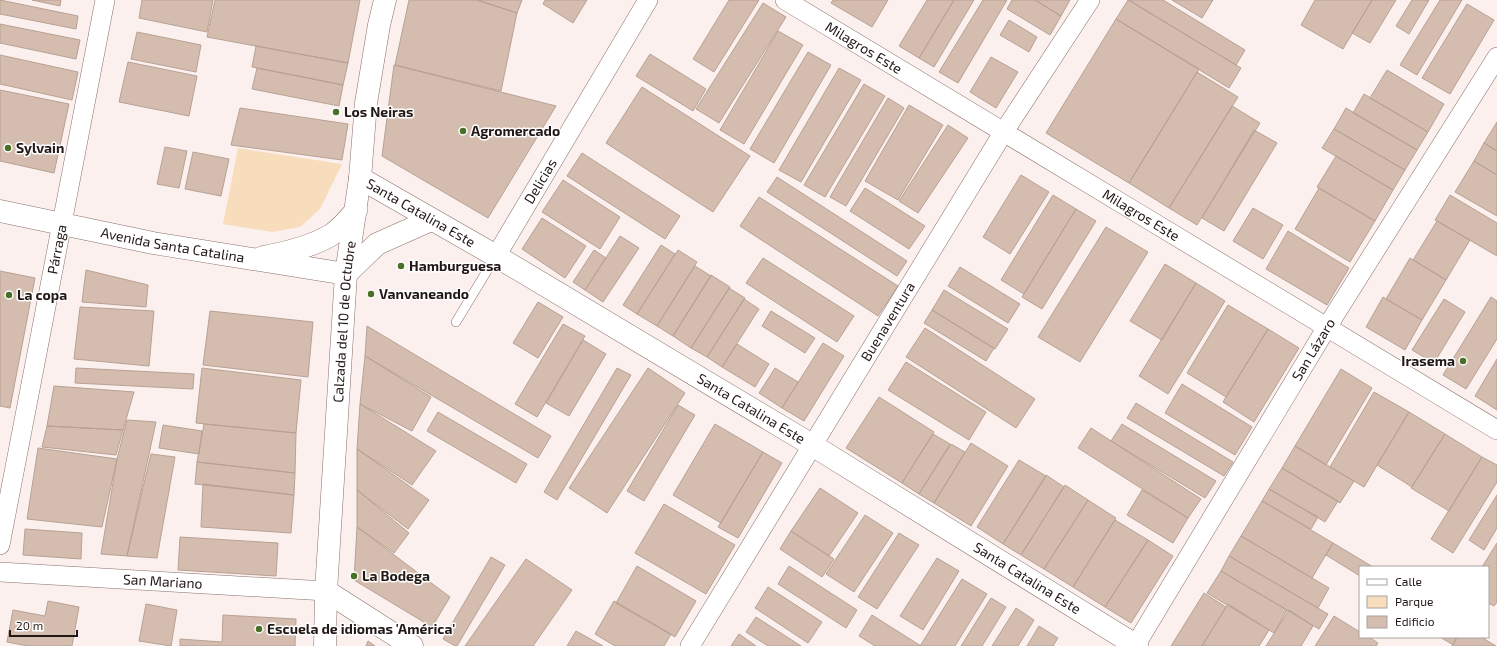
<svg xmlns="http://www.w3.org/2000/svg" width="1497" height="646" font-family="'Exo 2',sans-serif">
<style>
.green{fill:#f8ddbc}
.building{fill:#d4bcaf;stroke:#b8a194}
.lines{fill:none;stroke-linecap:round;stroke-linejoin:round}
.lane-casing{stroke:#89706a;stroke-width:10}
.street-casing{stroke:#89706a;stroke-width:20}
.secondary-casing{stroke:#89706a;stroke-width:23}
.primary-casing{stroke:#89706a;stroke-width:23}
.lane{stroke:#fff;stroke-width:9}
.street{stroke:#fff;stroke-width:19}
.secondary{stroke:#fff;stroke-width:22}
.primary{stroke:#fff;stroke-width:22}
.poi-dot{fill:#4b6f28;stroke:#fff;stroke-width:1.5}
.labels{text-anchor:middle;stroke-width:3;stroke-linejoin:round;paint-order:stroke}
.street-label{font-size:14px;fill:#221816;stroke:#fff}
.poi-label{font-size:14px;font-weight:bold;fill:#221816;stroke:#fff;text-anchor:start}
</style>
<rect width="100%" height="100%" fill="#fbf0ed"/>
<path class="green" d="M238 148 342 164 320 209 300 227 272 232 223 224Z"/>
<path class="building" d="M0 0 78 16 76 29 0 14Z
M32 0H61L60 6Z
M142 0H213L207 32 139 18Z
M215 0H360L348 63 207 37Z
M409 0H477L517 13 501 91 395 65Z
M477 0H522L517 13Z
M545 0H587L573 23 543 4Z
M729 0H759L714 72 693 59Z
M833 0H888L872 27 831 3Z
M927 0H954L919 58 899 46Z
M954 0H974L934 67 919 58Z
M983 0H1007L958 83 939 72Z
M1012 0H1035L1061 16 1050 35 1007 9Z
M1035 0H1070L1061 16Z
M1128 0 1241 68 1229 88 1116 19Z
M1129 0H1163L1245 50 1236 65Z
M1172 0H1213L1202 18Z
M1315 0H1372L1343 49 1301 25Z
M1372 0H1396L1370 43 1352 33Z
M1412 0H1429L1409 34 1396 26Z
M1440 0H1462L1417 75 1400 65Z
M763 3 786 17 719 123 696 109Z
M1467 4 1494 20 1450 94 1422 78Z
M1116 19 1199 69 1129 183 1046 133Z
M1009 20 1037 37 1029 52 1000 35Z
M0 24 80 40 76 59 0 43Z
M778 31 803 45 744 144 720 130Z
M137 32 201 45 196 72 131 59Z
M256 46 348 63 343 85 252 67Z
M808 52 831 65 774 163 750 149Z
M650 54 706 89 693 111 636 76Z
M0 55 78 72 72 100 0 84Z
M991 57 1018 72 996 108 970 92Z
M128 62 197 76 189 116 119 102Z
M394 65 556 106 488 218 382 156Z
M257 68 343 85 339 106 252 89Z
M839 68 861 80 801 182 779 170Z
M1387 70 1444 104 1428 132 1370 98Z
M1197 72 1238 97 1169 208 1129 183Z
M864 84 885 96 825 197 804 185Z
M642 87 750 156 713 212 606 143Z
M0 90 69 104 54 173 0 161Z
M1364 94 1428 132 1417 150 1353 113Z
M888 98 904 108 846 206 830 197Z
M909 105 943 125 898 200 865 181Z
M1232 106 1260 123 1197 225 1169 208Z
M240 108 348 124 342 160 231 145Z
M1346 108 1417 150 1405 170 1334 129Z
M1497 122V151L1484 143Z
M948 125 968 138 918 213 899 201Z
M1334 129 1405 170 1393 190 1322 148Z
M1254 130 1277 143 1224 231 1202 218Z
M1484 143 1497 151V175L1474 161Z
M165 147 187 151 179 188 157 184Z
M193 152 229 159 221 196 185 189Z
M582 153 680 216 665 239 567 176Z
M1336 156 1393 190 1375 221 1317 187Z
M1474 161 1497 175V216L1455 192Z
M1021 175 1049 192 1010 254 983 237Z
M777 177 907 261 897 276 767 192Z
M563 180 620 217 600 249 542 212Z
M865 188 925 226 909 249 850 211Z
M1319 188 1375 221 1350 262 1295 229Z
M1053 195 1076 209 1024 294 1001 280Z
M1450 195 1497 223V256L1435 220Z
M759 197 898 286 878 316 740 226Z
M1253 208 1283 225 1263 259 1233 241Z
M1076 209 1096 221 1042 309 1022 297Z
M542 218 586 246 565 278 522 249Z
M1437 221 1470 240 1446 280 1413 260Z
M1106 227 1148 252 1080 362 1038 337Z
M1288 231 1349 268 1327 305 1266 269Z
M620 236 639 248 603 302 585 290Z
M661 245 675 254 637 314 623 305Z
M594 250 606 258 585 290 573 282Z
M678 250 697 262 657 326 637 314Z
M763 258 854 316 837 342 746 283Z
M1410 258 1446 280 1422 320 1386 299Z
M1165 264 1196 283 1162 340 1130 321Z
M695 266 711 276 673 336 657 326Z
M960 267 1020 304 1008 323 948 286Z
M86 270 148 285 146 307 82 302Z
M0 271 35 278 10 408 0 406Z
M711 275 730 287 691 348 673 336Z
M1196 283 1225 301 1168 394 1139 376Z
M729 288 745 298 707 357 691 348Z
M944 290 1008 329 995 349 932 310Z
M1383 297 1422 320 1405 350 1366 327Z
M1491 297 1497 301V339L1466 389 1443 375Z
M744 299 759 309 722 367 707 357Z
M1444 299 1465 312 1434 363 1412 350Z
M538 302 563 317 538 358 513 343Z
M1228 305 1268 329 1226 397 1187 373Z
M80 307 154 311 149 366 74 359Z
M932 310 994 348 986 361 924 323Z
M210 311 313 322 308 377 203 365Z
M771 311 815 338 805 353 762 326Z
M563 324 585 336 537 417 515 404Z
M367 326 551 436 538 458 365 356Z
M925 328 1035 399 1016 428 906 357Z
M1268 329 1299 348 1254 422 1223 402Z
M583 340 606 354 569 416 546 403Z
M823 343 844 356 804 421 782 408Z
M737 344 769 364 755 387 722 367Z
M365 356 431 397 412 431 360 404Z
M1497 359V410L1475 396Z
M906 362 986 412 969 440 888 390Z
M76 368 194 374 193 389 75 383Z
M202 368 301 380 296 433 196 423Z
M617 368 631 375 557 500 544 492Z
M648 368 685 393 607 513 569 488Z
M775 368 798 382 782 408 759 393Z
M1341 369 1372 388 1326 465 1295 446Z
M1182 384 1252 427 1235 455 1165 413Z
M54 386 134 392 123 430 47 426Z
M1374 392 1409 412 1364 487 1330 467Z
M879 397 934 432 902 483 846 448Z
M1136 403 1233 462 1224 476 1127 418Z
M360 404 436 451 412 485 357 449Z
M678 405 695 415 644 501 627 491Z
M438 412 527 464 516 483 427 431Z
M1409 412 1445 434 1412 487 1377 465Z
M127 420 156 422 127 556 101 554 117 459Z
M204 424 296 433 295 473 197 462Z
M715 424 763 452 721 523 673 495Z
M1122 424 1216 481 1205 498 1111 441Z
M163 425 202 431 199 454 159 448Z
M47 426 123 430 116 455 42 447Z
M1091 428 1201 499 1188 518 1078 448Z
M933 434 950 444 919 494 902 483Z
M1445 434 1482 457 1449 511 1411 488Z
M971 443 1008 466 971 526 934 503Z
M951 444 965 452 934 503 919 494Z
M1295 446 1354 481 1340 503 1282 468Z
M38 448 117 459 102 527 27 519Z
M357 449 429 500 408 529 357 490Z
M763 452 782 463 738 538 718 527Z
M151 454 175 457 157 558 127 556Z
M1482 457 1497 465V482L1453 553 1431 539Z
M1019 460 1046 476 1003 544 977 527Z
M197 462 295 473 294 495 195 484Z
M1282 468 1338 501 1325 522 1269 489Z
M1046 475 1064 487 1021 555 1003 544Z
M203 484 294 495 291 533 201 527Z
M1065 485 1088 500 1044 569 1021 555Z
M820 488 858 513 829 556 791 531Z
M1269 489 1318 517 1311 529 1262 501Z
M357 490 409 533 394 553 357 527Z
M1142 490 1188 518 1173 543 1127 515Z
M1497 495V528L1484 550 1469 540Z
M1088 500 1116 518 1073 587 1044 569Z
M1262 501 1333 543 1312 578 1241 536Z
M664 504 735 545 706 594 635 553Z
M865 515 893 533 854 592 826 574Z
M1115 520 1148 540 1105 607 1073 587Z
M357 527 450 597 432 627 354 580Z
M25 529 82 533 81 559 23 555Z
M791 531 834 559 822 577 780 549Z
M899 533 919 545 877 609 858 597Z
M1241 536 1329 588 1318 608 1229 556Z
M180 537 278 543 276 576 178 570Z
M1148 540 1173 556 1131 623 1105 607Z
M1333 543 1373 567H1360V576L1326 555Z
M1497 543V602L1494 606 1488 603V567H1482Z
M1229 556 1328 614 1319 629 1221 571Z
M491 557 505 565 457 646H455L443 639Z
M937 558 959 571 923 630 900 616Z
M526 559 572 590 533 646H465Z
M637 566 696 601 675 637 616 603Z
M789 566 857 610 846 628 778 584Z
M1221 571 1287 610 1274 633 1207 593Z
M962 579 987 594 955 646H920Z
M768 587 822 622 808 643 755 608Z
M1204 593 1226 607 1202 646H1171Z
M991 598 1006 607 982 646H961Z
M48 601 79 607 72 646H28L7 642 13 610 45 616Z
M614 601 671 634 664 646H615L595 634Z
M146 604 177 610 171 646 139 641Z
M1228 604 1269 630 1259 646H1202Z
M1016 608 1034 620 1018 646H992Z
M1289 610 1313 626 1301 646H1266Z
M223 615 296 619 295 646H180V639L222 642Z
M872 615 921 646H875L859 636Z
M1334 616 1360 632V637H1369L1378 643 1376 646H1315Z
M756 617 801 646H768L746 632Z
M1039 626 1058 638 1053 646H1027Z
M576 631 603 646H567Z
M739 634 756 646H731Z
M1440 637H1457L1453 645Z
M1457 637H1481L1496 646H1452Z
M368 641 375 646H366Z"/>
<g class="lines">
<g class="lane-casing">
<path id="lane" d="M456 322 496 256"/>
</g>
<g class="street-casing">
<g id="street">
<path id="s1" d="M785 0C1022 144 1260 286 1497 430"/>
<path id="s2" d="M496 256 648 0"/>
<path id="s3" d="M0 545 105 0"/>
<path id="s4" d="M0 572 326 591"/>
<path id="s5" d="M690 646 1003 133 1090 0"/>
<path id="s6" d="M1135 646 1327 327 1497 57"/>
</g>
</g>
<g class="secondary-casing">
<g id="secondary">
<path id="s7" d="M360 178 496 256 812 445 1137 646"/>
<path d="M346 274 377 244 431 220"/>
<path d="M326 591 412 646"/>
</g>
</g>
<g class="primary-casing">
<g id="primary">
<path id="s8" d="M0 211 153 243 346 274"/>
<path d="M263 257C285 253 311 247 331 235 341 229 348 219 356 211"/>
<path id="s9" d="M325 646 326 591 346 274 360 178 366 103 379 25 385 0"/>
</g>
</g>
<use href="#lane" class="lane"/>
<use href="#street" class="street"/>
<use href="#secondary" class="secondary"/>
<use href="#primary" class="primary"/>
</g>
<g class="poi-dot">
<circle cx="336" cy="112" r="4"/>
<circle cx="463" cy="131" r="4"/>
<circle cx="8" cy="148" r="4"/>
<circle cx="401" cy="266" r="4"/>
<circle cx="371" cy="294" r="4"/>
<circle cx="9" cy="295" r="4"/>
<circle cx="1463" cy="361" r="4"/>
<circle cx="354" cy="576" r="4"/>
<circle cx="259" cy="629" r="4"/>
</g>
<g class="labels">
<g class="street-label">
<text dy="5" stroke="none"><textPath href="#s1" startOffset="92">Milagros Este</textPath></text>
<text dy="5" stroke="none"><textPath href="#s2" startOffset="87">Delicias</textPath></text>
<text dy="5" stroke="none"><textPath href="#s7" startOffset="70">Santa Catalina Este</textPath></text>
<text dy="5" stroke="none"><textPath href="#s1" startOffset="416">Milagros Este</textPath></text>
<text dy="5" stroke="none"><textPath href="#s8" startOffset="176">Avenida Santa Catalina</textPath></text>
<text dy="5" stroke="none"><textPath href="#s3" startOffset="301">Párraga</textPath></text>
<text dy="5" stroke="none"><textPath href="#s9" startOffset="325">Calzada del 10 de Octubre</textPath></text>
<text dy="5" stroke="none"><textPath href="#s5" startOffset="380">Buenaventura</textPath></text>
<text dy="5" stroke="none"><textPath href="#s6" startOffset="346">San Lázaro</textPath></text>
<text dy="5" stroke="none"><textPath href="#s7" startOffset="454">Santa Catalina Este</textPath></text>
<text dy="5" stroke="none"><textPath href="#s7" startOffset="778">Santa Catalina Este</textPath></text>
<text dy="5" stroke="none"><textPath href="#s4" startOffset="163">San Mariano</textPath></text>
</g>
<g class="poi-label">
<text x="344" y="117">Los Neiras</text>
<text x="471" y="136">Agromercado</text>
<text x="16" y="153">Sylvain</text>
<text x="409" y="271">Hamburguesa</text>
<text x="379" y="299">Vanvaneando</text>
<text x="17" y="300">La copa</text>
<text x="1455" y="366" text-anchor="end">Irasema</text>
<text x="362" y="581">La Bodega</text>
<text x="267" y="634">Escuela de idiomas 'América'</text>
</g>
</g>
<rect x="1359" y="566" width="130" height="72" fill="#ffffff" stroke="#a7a3a2"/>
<rect x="1367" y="579" width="20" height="6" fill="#ffffff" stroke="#a7a3a2"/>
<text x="1395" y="586" font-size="12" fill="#221816">Calle</text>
<rect x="1367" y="596" width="20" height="12" fill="#f8ddbc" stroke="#a7a3a2"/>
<text x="1395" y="606" font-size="12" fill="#221816">Parque</text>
<rect x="1367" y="616" width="20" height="12" fill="#d4bcaf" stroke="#a7a3a2"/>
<text x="1395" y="626" font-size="12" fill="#221816">Edificio</text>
<path d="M10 630v6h67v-6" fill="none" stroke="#221816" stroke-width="2"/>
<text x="16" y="630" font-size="12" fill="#221816" stroke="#ffffff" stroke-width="3" paint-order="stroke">20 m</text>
</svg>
